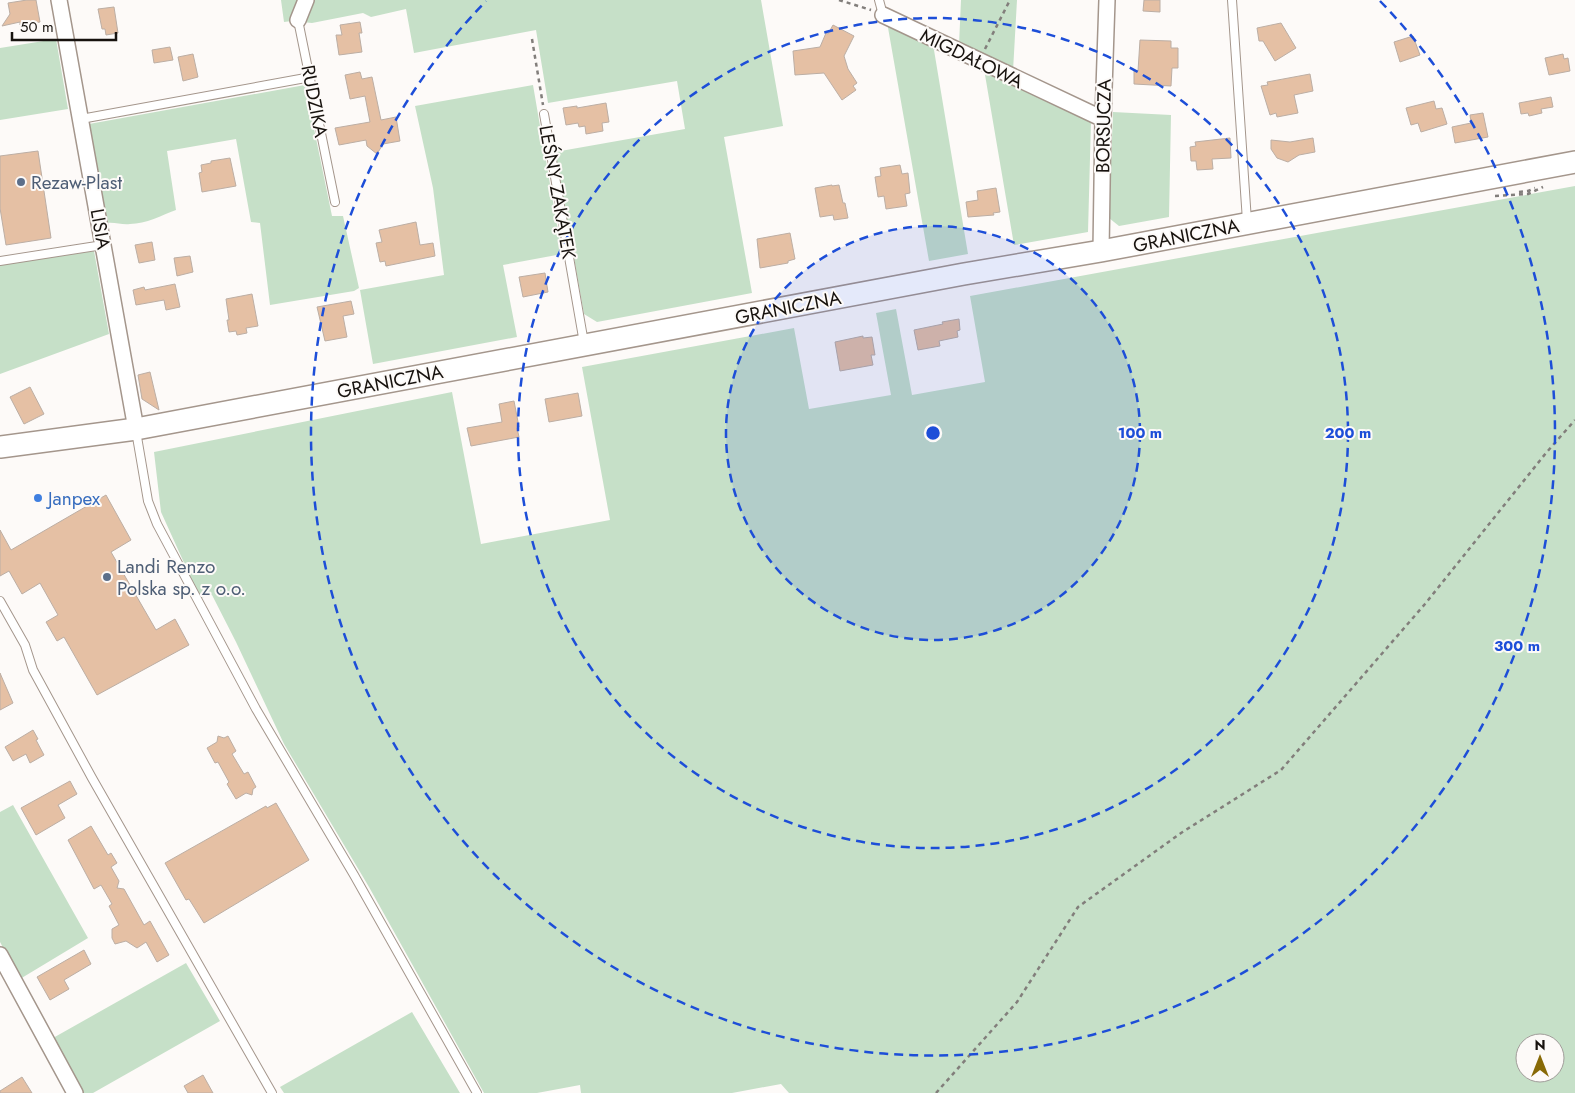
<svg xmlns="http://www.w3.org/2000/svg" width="1575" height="1093" font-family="Jost,sans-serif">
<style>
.green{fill:#c6e0c8;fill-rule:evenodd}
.building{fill:#e5c0a4;stroke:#bcaea4}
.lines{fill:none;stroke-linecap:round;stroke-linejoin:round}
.lane-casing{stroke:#a4968c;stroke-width:10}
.street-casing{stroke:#a4968c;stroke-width:18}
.secondary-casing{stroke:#a4968c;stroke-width:24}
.path{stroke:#827e7b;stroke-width:2.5;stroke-dasharray:4 4;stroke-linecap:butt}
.lane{stroke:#fff;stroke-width:8}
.street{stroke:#fff;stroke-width:15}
.secondary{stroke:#fff;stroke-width:21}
.ring{fill:none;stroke:#1d4ed8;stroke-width:2.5;stroke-dasharray:9 6}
.service-dot{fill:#5c6f8a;stroke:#fdfaf8;stroke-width:2}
.shop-dot{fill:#3f7fe0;stroke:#fdfaf8;stroke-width:2}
.labels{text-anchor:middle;stroke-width:4;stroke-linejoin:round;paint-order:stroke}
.street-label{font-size:19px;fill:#17120e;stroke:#fdfaf8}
.service-label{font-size:19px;fill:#4e5e75;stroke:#fdfaf8;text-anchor:start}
.shop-label{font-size:19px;fill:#366cbe;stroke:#fdfaf8;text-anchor:start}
.centre{fill:#1d4ed8;stroke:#fdfaf8;stroke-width:2.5}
.ring-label{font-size:15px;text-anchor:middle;font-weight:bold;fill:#1d4ed8;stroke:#fdfaf8;stroke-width:4;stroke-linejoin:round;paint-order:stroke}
</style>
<rect width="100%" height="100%" fill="#fdfaf8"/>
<path class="green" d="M281 0H761L783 126 724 137 752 293 597 322 584 314 555 152 685 129 677 81 548 103 536 30 414 53 406 9 371 17 363 13 312 23 292 21 284 22Z
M961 0H1017L1013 71 959 45Z
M887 22 933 44 968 254 929 261Z
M56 39 68 109 0 120V48Z
M984 69 1091 121 1088 232 1014 245Z
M305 85 332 216H343L359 288 354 291 270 305 260 223 251 222 236 139 167 151 176 210C162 215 146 224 130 224 122 225 115 222 107 223L89 124Z
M533 85 562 254 503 265 517 337 373 364 360 290 444 275 433 188 415 106Z
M1113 112 1171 115 1169 217 1119 226 1109 218Z
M1575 186V1093H789L781 1084 732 1093H581L580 1085 537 1093H484L369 887 284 744 236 642 212 595 200 598 161 512 154 452 452 392 481 544 610 520 582 367 794 328 809 409 891 395 876 313 896 309 912 395 985 382 970 296ZM1525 1043H1555V1073H1525Z
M94 251 109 334 0 374V265Z
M13 805 88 938 20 979 0 942V812Z
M186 963 220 1021 93 1093H83L53 1038Z
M412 1012 460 1093H284L280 1087Z"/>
<path class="building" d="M27 0H36L40 22 20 25V22L2 26 10 14 8 3Z
M1144 0H1160V12L1143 11Z
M114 7 118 33 106 35 105 29H102L98 9Z
M360 22 362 33H359L362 52 339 55 336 35H342L340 25Z
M1281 23 1296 48 1275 61 1263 41H1259L1257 28Z
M833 25 854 36 844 56 848 69 857 83 853 86 856 90 842 100 824 73 795 75 793 51 820 47 826 33 828 34Z
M1413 36 1420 55 1400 62 1394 42Z
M1140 40 1171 41V48H1178V68H1172L1171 86 1134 84V71H1138Z
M170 47 173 60 154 63 152 50Z
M193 54 198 77 183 81 178 57Z
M1563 54 1564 59 1568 58 1570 71 1549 75 1545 58Z
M360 72 362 79 372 77 381 120 396 117 400 141 383 144 377 154 367 146 366 140 339 145 335 128 370 122 365 96 350 99 345 75Z
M1310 74 1313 91 1294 95 1298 113 1277 117 1276 113 1270 115 1261 86 1268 85 1267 82Z
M1551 97 1553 107 1541 109 1542 113 1529 116 1528 113 1521 114 1519 103Z
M1434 101 1436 109 1442 108 1447 124 1421 132 1418 123 1411 125 1406 108Z
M606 103 609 122 602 123 603 131 586 134 585 126 579 127 578 123 566 125 563 108 577 106V108Z
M1483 113 1488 137 1455 143 1452 127 1471 123 1470 115Z
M1230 138 1231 158 1212 159 1213 169 1197 170 1196 161H1191L1190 147 1196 146 1195 142Z
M1313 138 1315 152 1299 155 1288 162 1277 158 1271 149V140L1290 142Z
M38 151 51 238 6 245 0 208V156Z
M230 158 236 186 202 192 199 173 202 172 201 165 211 163V161Z
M900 165 902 174 908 173 910 193 905 194 907 206 886 209 884 196 878 197 875 177 881 176 880 168Z
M832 185V186L839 185 843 203H845L848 218 834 220 833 215 820 217 815 188Z
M996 188 1000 212 993 213 994 215 968 217 966 202 978 200 977 191Z
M416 222 420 245 433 243 435 256 386 266 385 261 380 262 376 243 382 242 379 230Z
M790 233 795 259 788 261V263L760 268 757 239Z
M152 242 155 260 139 263 135 245Z
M190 256 193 272 177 276 174 258Z
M545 273 548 292 523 297 519 277Z
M175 284 180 307 166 310 164 300 136 305 133 290 144 287 145 290Z
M252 294 258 326 246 328 247 333 237 335 236 331 229 332 227 320H229L226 299Z
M351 301 354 314 343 316 347 337 325 341 317 307Z
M959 319 960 330 957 331 958 337 939 341 940 346 918 350 914 330 943 324 942 322Z
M863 336V338L872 337 875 355H871L873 365 840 371 835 342Z
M150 372 159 410 142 399 138 375Z
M30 387 44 414 24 424 10 397Z
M578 393 582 416 549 422 545 399Z
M514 401 519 427 517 428 519 437 471 446 467 428 502 422 499 404Z
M106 495 131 540 111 552 156 630 175 619 189 645 97 695 64 637 57 641 46 622 58 615 40 583 22 594 9 571 0 576V530L11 550Z
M0 673 13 703 0 710Z
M33 730 38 739 36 740 44 755 30 763 26 754 13 761 5 747Z
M218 736 224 738 228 736 236 751 232 754 244 774 248 772 256 787 253 789 252 795 246 793 236 799 227 784 229 782 218 762 215 763 207 748 217 742Z
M70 781 77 794 58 805 65 818 36 835 21 808Z
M276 803 309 860 204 923 189 899 186 900 165 863 266 806 267 808Z
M91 826 108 855 111 853 117 863 111 867 119 881 117 888 124 889 144 925 150 921 169 955 157 962 146 942 137 948 126 941 115 944 112 938V929L119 925 109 906 112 904 101 885 94 889 68 840Z
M84 950 91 964 64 980 69 989 50 1000 37 977Z
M203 1075 213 1093H188L184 1086Z
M22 1077 32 1093H0V1091Z"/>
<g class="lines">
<g class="lane-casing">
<path id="lane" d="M879 0 883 15
M1232 0 1247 221
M298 20 335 202
M544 114 584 343
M81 119 311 77
M0 261 103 245
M136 431 148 501 157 524 256 709 354 875 477 1093
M0 601 25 645 33 670 92 778 272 1093"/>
</g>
<g class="street-casing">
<path id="street" d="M59 0 136 429
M883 15 1103 119
M298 20 306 0
M1101 251 1103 119 1107 0
M0 955 75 1093"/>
</g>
<g class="secondary-casing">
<path id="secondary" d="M0 447 136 429 964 274 1101 251 1575 162"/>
</g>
<path class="path" d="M839 0 871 10
M532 39 543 105
M985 49 1010 0
M1519 192 1528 191 1535 188
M1495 196 1528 194 1543 187
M936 1093 1017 1002 1078 907 1181 833 1281 770 1425 604 1546 453 1575 420"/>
<use href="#lane" class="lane"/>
<use href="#street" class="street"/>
<use href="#secondary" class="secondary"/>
</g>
<circle cx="933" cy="433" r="207" fill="#1d4ed8" fill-opacity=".12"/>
<g class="ring">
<circle cx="933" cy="433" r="207"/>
<circle cx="933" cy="433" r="415"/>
<path d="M1380 1A622 622 0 1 1 486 1"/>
</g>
<g class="service-dot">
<circle cx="21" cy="182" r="5"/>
<circle cx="107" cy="577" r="5"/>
</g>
<circle class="shop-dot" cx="38" cy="498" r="5"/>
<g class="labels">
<g class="street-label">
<text transform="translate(972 58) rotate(26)" y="7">MIGDAŁOWA</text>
<text transform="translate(315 101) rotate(79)" y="7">RUDZIKA</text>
<text transform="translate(1103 126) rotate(-89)" y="7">BORSUCZA</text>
<text transform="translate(558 192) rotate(80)" y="7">LEŚNY ZAKĄTEK</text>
<text transform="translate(101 229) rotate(80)" y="7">LISIA</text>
<text transform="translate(1186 235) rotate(-11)" y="7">GRANICZNA</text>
<text transform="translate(788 307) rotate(-11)" y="7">GRANICZNA</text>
<text transform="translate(390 381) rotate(-11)" y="7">GRANICZNA</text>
</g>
<g class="service-label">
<text x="31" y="189">Rezaw-Plast</text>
<text x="117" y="573">Landi Renzo<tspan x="117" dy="22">Polska sp. z o.o.</tspan></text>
</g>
<g class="shop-label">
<text x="48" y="505">Janpex</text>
</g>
</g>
<circle cx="933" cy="433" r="8" class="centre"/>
<g class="ring-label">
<text x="1140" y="438">100 m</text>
<text x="1348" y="438">200 m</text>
<text x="1517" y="651">300 m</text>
</g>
<g transform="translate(1540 1058)"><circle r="24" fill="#fdfaf8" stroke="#a19d9a"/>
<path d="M0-4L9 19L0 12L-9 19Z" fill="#886a07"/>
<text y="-8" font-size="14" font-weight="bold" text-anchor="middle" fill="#17120e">N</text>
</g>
<path d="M12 32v8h104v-8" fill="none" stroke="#17120e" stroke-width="2.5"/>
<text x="20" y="32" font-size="15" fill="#17120e" stroke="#fdfaf8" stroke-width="4" paint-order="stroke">50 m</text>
</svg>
